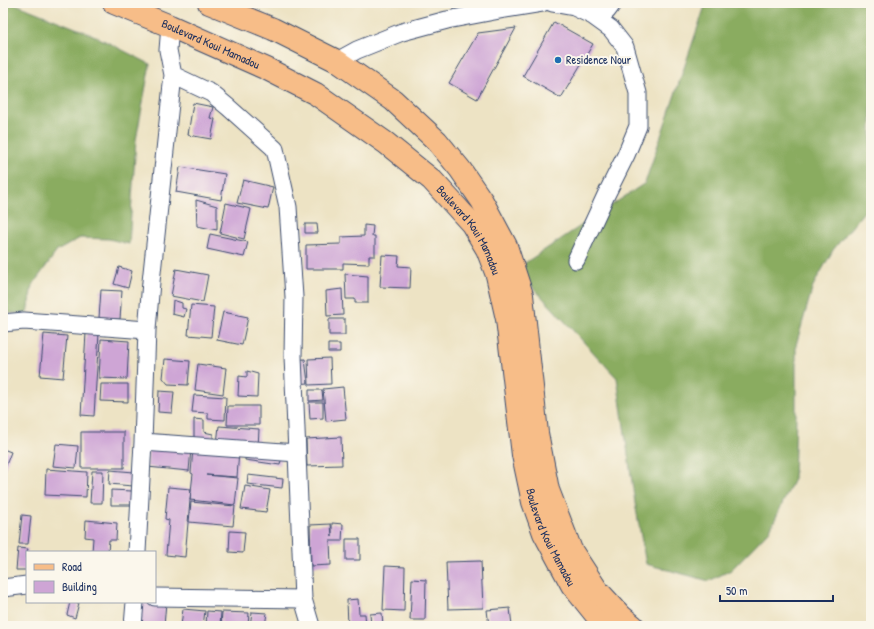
<svg xmlns="http://www.w3.org/2000/svg" width="874" height="629" font-family="'Patrick Hand',sans-serif">
<style>
.forest{fill:#8aac60;stroke:#526e5f}
.building{fill:#cea5d5}
.lines{fill:none;stroke-linecap:round;stroke-linejoin:round}
.minor-casing{stroke:#3a4a6d;stroke-width:19}
.primary-casing{stroke:#3a4a6d;stroke-width:24}
.minor{stroke:#fff;stroke-width:17}
.primary{stroke:#f7bd88;stroke-width:22}
.poi-dot{fill:#1f6fb2;stroke:#fbf7ec;stroke-width:1.5}
.labels{text-anchor:middle;stroke-width:4;stroke-linejoin:round;paint-order:stroke}
.street-label{font-size:12px;fill:#1b2f5e;stroke:#fbf7ec}
.poi-label{font-size:12px;fill:#1b2f5e;stroke:#fbf7ec;text-anchor:start}
</style>
<rect width="100%" height="100%" fill="#fbf7ec"/>
<filter id="ink" filterUnits="userSpaceOnUse"><feTurbulence type="fractalNoise" baseFrequency=".025" numOctaves="2"/><feDisplacementMap in="SourceGraphic" scale="8" xChannelSelector="R" yChannelSelector="G"/><feConvolveMatrix kernelMatrix="1 2 1 2 8 2 1 2 1" color-interpolation-filters="sRGB"/></filter>
<filter id="wash" filterUnits="userSpaceOnUse"><feTurbulence type="fractalNoise" baseFrequency=".012" numOctaves="4" result="noise"/><feDisplacementMap in="SourceGraphic" scale="16" xChannelSelector="R" yChannelSelector="G"/><feGaussianBlur stdDeviation="0.9" result="paint"/><feColorMatrix in="noise" values="0 0 0 0 0 0 0 0 0 0 0 0 0 0 0 0 0 1.4 0 .05"/><feComposite in="paint" operator="in"/></filter>
<g filter="url(#wash)">
<rect width="100%" height="100%" fill="#ede3c4"/>
<path class="forest" d="M3 3H13L93 35 150 64 136 140 129 244 109 239 80 238 57 251 32 286 27 313H3Z
M706 3H871V203L833 250 813 286 796 345V416L794 479 770 530 731 570 709 581 646 564 635 503 617 378 516 269 645 183Z"/>
<g id="blocks">
<path class="building" d="M554 22 593 44 561 98 523 76Z
M516 28 477 99 449 83 478 33Z
M193 103 213 107 210 118 215 119 211 139 188 135Z
M180 167 225 174 221 200 176 192Z
M243 180 273 187 268 209 237 203Z
M196 200 217 206V230L197 226Z
M226 203 251 209 244 239 220 233Z
M305 224H317L318 233H305Z
M364 225 373 226 372 236H375V256H369V264L343 263V269H306V245L341 244V237L364 236Z
M210 234 248 242 244 257 207 249Z
M382 255 399 256 398 266 411 267 410 288 380 287Z
M119 267 132 271 128 288 114 284Z
M176 269 208 275 203 302 171 296Z
M345 274 368 276V303H355V299H346Z
M342 289 343 315 327 316 326 291Z
M101 290 122 291 120 319 99 318Z
M173 300 182 303V308L186 309 184 317 172 314Z
M191 305 214 307 211 337 188 335Z
M223 312 248 317 242 345 217 340Z
M329 319H345V335H329Z
M86 333H99L94 416 81 415Z
M44 334 67 336 63 378 40 376Z
M101 339 129 341 127 379 99 378Z
M328 344H340V352H328Z
M330 358 331 384 309 385 308 359Z
M165 359 190 361 188 385 168 384 163 378Z
M305 359 308 383 298 384 295 360Z
M198 364 226 368 223 394 195 390Z
M247 371 258 374 257 397 238 396 239 376 247 377Z
M101 384H128V402L100 401Z
M343 387 346 419 326 421 323 389Z
M309 390H322L323 400 309 401Z
M159 391 174 392 172 413 158 412Z
M194 395 226 397 225 420 208 419V413L192 412Z
M309 402H323V418L310 419Z
M228 406H259V425H227Z
M194 419 204 420V432L213 434V443L194 442Z
M219 426 259 429 258 447 217 444Z
M81 432H124V468H81Z
M341 437 342 465 307 466 306 439Z
M56 444 78 446 76 468 53 466Z
M149 444 191 449 189 471 147 467Z
M193 448 239 451 237 477 206 475 238 478 235 505 190 500 193 474 191 473Z
M3 449 11 452 3 473Z
M246 450 282 456 280 465 245 460Z
M46 469 87 472 86 497 45 495Z
M110 470 134 472 133 486 109 484Z
M92 471H103L102 503H90Z
M248 475 283 479 282 488 247 484Z
M245 486 270 490 266 512 241 509Z
M168 487 191 489 185 557 166 555 169 520 165 519Z
M111 490 132 491 131 505H111Z
M191 502 235 506 233 526 189 522Z
M22 515 31 516 28 544H19Z
M86 520 117 523 116 540H109L108 552H92L93 538 85 537Z
M332 523 343 524 342 541H330L331 565 311 566 310 525 331 524 332 537Z
M230 531 245 532 243 553 229 552Z
M346 539H360V560H346Z
M18 548 28 549 27 552V570H16Z
M481 561 483 608 448 609 446 562Z
M385 566 405 567 404 611 383 610Z
M412 579 426 580 425 620H410Z
M358 599 359 614H365L366 626H348L347 600Z
M70 602 79 603 75 618 67 615Z
M141 602H166L164 626H139Z
M510 608 512 626H489L487 610Z
M183 609 205 611 203 626H181Z
M207 611 221 612 220 626H206Z
M222 612 249 613 248 626H221Z
M252 612 267 613 265 626H250Z
M382 613 383 626H371L370 614Z"/>
</g>
</g>
<g filter="url(#ink)">
<use href="#blocks" fill-opacity="0" stroke="#3a4a6d" stroke-width="1"/>
<g class="lines">
<g class="minor-casing">
<path id="minor" d="M552 3 574 7 593 16 611 29 625 47 638 93V126L626 155 606 195 576 260
M593 16 607 11 613 3
M337 61 357 50 402 32 447 20 505 9 542 3
M173 75 211 93 228 107 275 149 288 207 294 297 293 356 303 599 311 626
M3 323 24 321 147 330
M143 442 297 453
M137 552 143 442 147 330 151 282 173 75 168 50 170 26
M3 588 27 585
M155 597 303 599
M133 626 135 602"/>
</g>
<g class="primary-casing">
<g id="primary">
<path id="s1" d="M114 3 170 26 267 69 316 94 386 143 432 180 472 224 487 249 497 275 507 319 523 455 533 502 544 533 572 585 605 626"/>
<path d="M209 3 273 29 337 61 393 100 437 141 460 169 482 201 506 246 522 295 537 433 548 490 571 550 597 590 621 616 633 626"/>
</g>
</g>
<use href="#minor" class="minor"/>
<use href="#primary" class="primary"/>
</g>
</g>
<circle class="poi-dot" cx="558" cy="60" r="4"/>
<g class="labels">
<g class="street-label">
<text dy="4" stroke="none"><textPath href="#s1" startOffset="105">Boulevard Koui Mamadou</textPath></text>
<text dy="4" stroke="none"><textPath href="#s1" startOffset="429">Boulevard Koui Mamadou</textPath></text>
<text dy="4" stroke="none"><textPath href="#s1" startOffset="752">Boulevard Koui Mamadou</textPath></text>
</g>
<g class="poi-label">
<text x="566" y="64">Residence Nour</text>
</g>
</g>
<rect width="874" height="629" fill="none" stroke="#fbf7ec" stroke-width="16"/>
<rect x="26" y="551" width="130" height="52" fill="#fbf7ec" stroke="#a1a7b3"/>
<rect x="34" y="564" width="20" height="6" fill="#f7bd88" stroke="#a1a7b3"/>
<text x="62" y="571" font-size="12" fill="#1b2f5e">Road</text>
<rect x="34" y="581" width="20" height="12" fill="#cea5d5" stroke="#a1a7b3"/>
<text x="62" y="591" font-size="12" fill="#1b2f5e">Building</text>
<path d="M720 595v6h113v-6" fill="none" stroke="#1b2f5e" stroke-width="2"/>
<text x="726" y="595" font-size="12" fill="#1b2f5e" stroke="#fbf7ec" stroke-width="3" paint-order="stroke">50 m</text>
</svg>
